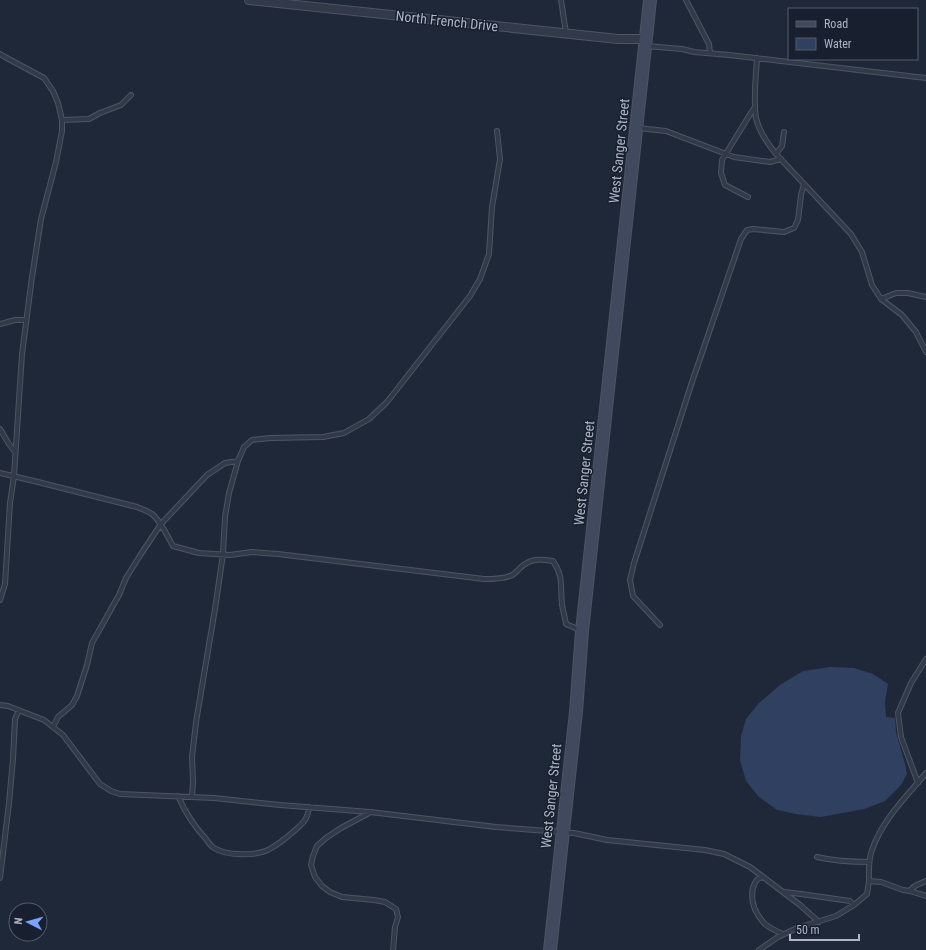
<svg xmlns="http://www.w3.org/2000/svg" width="926" height="950" font-family="'Roboto Condensed',sans-serif">
<style>
.water{fill:#2f4060}
.lines{fill:none;stroke-linecap:round;stroke-linejoin:round}
.service-casing{stroke:#4d5564;stroke-width:6}
.minor-casing{stroke:#4d5564;stroke-width:10}
.secondary-casing{stroke:#4d5564;stroke-width:14}
.service{stroke:#323a49;stroke-width:4}
.minor{stroke:#323a49;stroke-width:8}
.secondary{stroke:#40495d;stroke-width:12}
.labels{text-anchor:middle;stroke-width:3;stroke-linejoin:round;paint-order:stroke}
.street-label{font-size:14px;fill:#adb5c6;stroke:#181f2e}
</style>
<rect width="100%" height="100%" fill="#1f2839"/>
<path class="water" d="M830 667 854 668 873 674 888 684 885 702 886 717 895 718 896 732 905 764 907 774 901 785 885 801 864 809 821 817 796 814 777 810 758 796 746 781 740 760 741 736 746 719 759 703 780 685 803 671Z"/>
<g class="lines">
<g class="service-casing">
<path id="service" d="M561 0 566 33
M686 0 709 44 710 53
M646 46 682 49 694 52 729 55 926 78
M0 54 5 57 44 78 53 91 58 103 62 120V131L56 162 41 219 32 277 22 354 14 476 10 503 5 584 0 600
M757 58C756 76 753 100 756 118 759 131 767 143 776 154L851 234 862 252 872 285 881 299 902 315 916 332 926 352
M62 120 89 119 100 113 121 105 131 95
M637 128 666 131 734 157 770 162 781 159
M776 154 782 146 784 132
M748 197 725 185 721 173 722 160 749 116 755 107
M881 299 896 293H908L926 297
M0 324 15 320H26
M0 429 9 444 15 452
M0 473 38 482 137 507C142 509 148 511 152 514 160 520 168 537 173 546L199 553 230 555 252 552 278 554 484 579C493 579 502 579 510 576 514 575 517 571 520 568 531 558 539 559 553 561 564 577 560 586 562 605 563 611 565 617 566 624L580 630
M660 625 633 596 630 580 634 563 691 385 741 239 747 230 753 229 784 232 794 228 798 220 801 195 804 184
M0 705 8 706 44 720 63 735 100 784 111 791 120 794 214 798 280 805 370 812 496 827 574 833 607 840 705 850 724 854 750 867 800 905 819 922
M53 727 58 717 72 705 77 696 87 665 92 643 119 595 126 578 141 554 161 524 207 475 225 463 238 461
M918 783 901 737 898 713 911 683 926 659
M178 796C185 812 194 826 206 839 208 842 211 846 214 848 227 856 255 856 268 850 277 845 285 839 293 832 302 824 308 820 309 807
M192 796 193 782 192 757 196 722 215 609 223 554 225 517 229 493 238 461 244 447 252 440 271 438 323 437 344 433 369 419 387 402 470 296 480 279 489 254 492 207 500 159 497 131
M369 813 341 828 326 838 317 846 313 856 311 865 315 877 322 886 330 892 342 897 374 900 385 902 396 909 398 917 395 927 393 950
M817 857C834 861 851 862 869 862
M763 877C761 878 759 878 758 879 755 881 754 885 753 888 750 901 755 913 764 923 769 928 776 931 783 934
M0 878 9 803 13 759 15 719 19 710
M869 881C869 870 868 860 872 850 882 820 906 797 926 773
M910 891C913 885 920 884 926 881
M784 892 801 894 850 901 854 905
M759 950 778 937 797 928 836 916 854 905 867 894 869 881 881 882 903 890 910 891 926 896"/>
</g>
<g class="minor-casing">
<path id="minor" d="M249 0 618 39H646"/>
</g>
<g class="secondary-casing">
<path id="secondary" d="M550 950 576 712 582 631 650 0"/>
</g>
<use href="#service" class="service"/>
<use href="#minor" class="minor"/>
<use href="#secondary" class="secondary"/>
</g>
<g class="labels">
<g class="street-label">
<text transform="translate(447 21) rotate(6)" y="5">North French Drive</text>
<text transform="translate(619 151) rotate(-84)" y="5">West Sanger Street</text>
<text transform="translate(584 473) rotate(-84)" y="5">West Sanger Street</text>
<text transform="translate(551 796) rotate(-84)" y="5">West Sanger Street</text>
</g>
</g>
<rect x="788" y="8" width="130" height="52" fill="#181f2e" stroke="#545b6b"/>
<rect x="796" y="21" width="20" height="6" fill="#40495d" stroke="#545b6b"/>
<text x="824" y="28" font-size="12" fill="#adb5c6">Road</text>
<rect x="796" y="38" width="20" height="12" fill="#2f4060" stroke="#545b6b"/>
<text x="824" y="48" font-size="12" fill="#adb5c6">Water</text>
<g transform="translate(28 922) rotate(276)"><circle r="19" fill="#181f2e" stroke="#545b6b"/>
<path d="M0-3L7 15L0 10L-7 15Z" fill="#79a3ff"/>
<text y="-6" font-size="11" font-weight="bold" text-anchor="middle" fill="#adb5c6">N</text>
</g>
<path d="M790 934v6h69v-6" fill="none" stroke="#adb5c6" stroke-width="2"/>
<text x="796" y="934" font-size="12" fill="#adb5c6" stroke="#181f2e" stroke-width="3" paint-order="stroke">50 m</text>
</svg>
